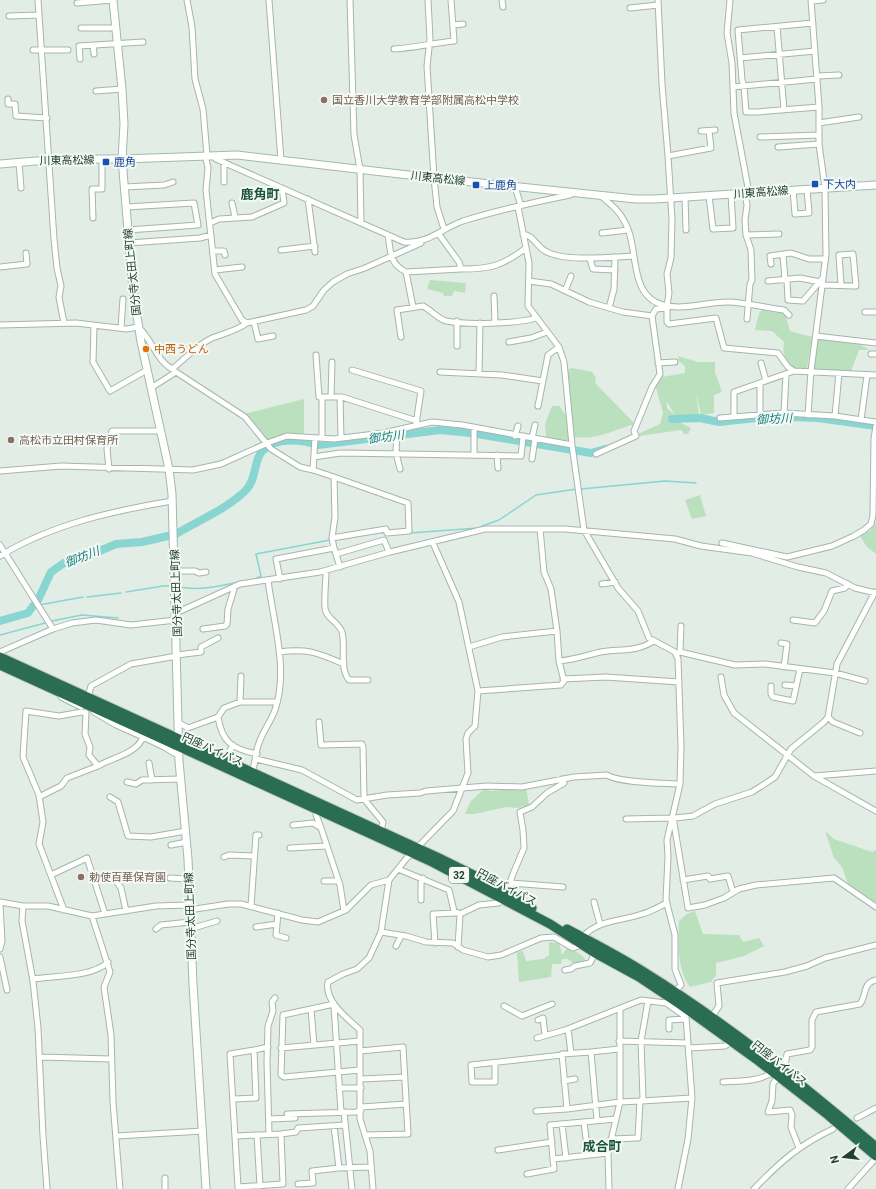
<svg xmlns="http://www.w3.org/2000/svg" width="876" height="1189" font-family="Roboto,'Noto Sans JP',sans-serif">
<style>
.green{fill:#bae0bd}
.lines{fill:none;stroke-linecap:round;stroke-linejoin:round}
.stream{stroke:#88d5d2;stroke-width:1.5}
.river{stroke:#88d5d2;stroke-width:8}
.street-casing{stroke:#a4b6ac;stroke-width:7}
.secondary-casing{stroke:#a0baac;stroke-width:9}
.highway-casing{stroke:#c1cac5;stroke-width:11}
.street{stroke:#fff;stroke-width:5}
.secondary{stroke:#fff;stroke-width:7}
.highway{stroke:#2b6d53;stroke-width:9}
.education-dot{fill:#8d6e63;stroke:#f3f9f5;stroke-width:1.5}
.transit-dot{fill:#1a4fb4;stroke:#f3f9f5;stroke-width:1.5}
.food-dot{fill:#e8710a;stroke:#f3f9f5;stroke-width:1.5}
.labels{text-anchor:middle;stroke-width:4;stroke-linejoin:round;paint-order:stroke}
.shield{fill:#f3f9f5;stroke:#60786c;stroke-width:1}
.shield-label{font-size:10px;font-weight:bold;fill:#214031}
.education-label{font-size:11px;fill:#785e54;stroke:#f3f9f5;text-anchor:start}
.street-label{font-size:11px;fill:#214031;stroke:#f3f9f5}
.transit-label{font-size:11px;fill:#164399;stroke:#f3f9f5;text-anchor:start}
.food-label{font-size:11px;fill:#c56008;stroke:#f3f9f5;text-anchor:start}
.water-label{font-size:12px;font-style:italic;fill:#187f7c;stroke:#f3f9f5}
.quarter-label{font-size:13px;font-weight:bold;fill:#1c533a;stroke:#f3f9f5}
</style>
<rect width="100%" height="100%" fill="#e2ede6"/>
<path class="green" d="M430 280 466 283 465 293 454 291 452 296H444L443 293 427 289Z
M762 310 785 314 790 331 812 337 807 368H794C786 359 782 355 784 342L772 331 755 330 759 313Z
M818 338 859 344 870 350H859L851 371 814 369Z
M678 356 698 362H715V372L722 392 714 395V413L701 415 696 392 699 416 677 418 667 402V408L674 414 677 421 691 428 688 434H684L681 430 639 436 638 434 660 424 663 413 655 384 662 377 685 373V366L679 361Z
M572 368 592 372 596 378 595 383 635 424C614 430 597 440 574 437L566 370Z
M304 399V435H287L269 441 266 440 244 414Z
M552 406H559L568 418 569 439 565 442 546 437 545 424Z
M700 495 706 516 692 519 685 500Z
M876 523V553H875L867 547 860 536 870 531Z
M486 787 490 791 526 788 529 805 517 808 506 807 474 814H465L471 801Z
M825 831 834 839 872 852 876 850V903L848 884 842 867 834 858Z
M695 911 703 934 739 935 743 942 759 938 764 946 744 956 716 963V975L711 982 690 987C677 970 678 942 679 921L687 914Z
M549 942 559 943 562 955 567 948C576 951 582 954 587 962L573 963 568 959H562L561 964H552L551 977 519 982 517 952 523 951 526 961 543 959 549 955Z"/>
<g class="lines">
<path class="stream" d="M581 489 665 481 696 483
M482 526 499 520 536 495 577 489
M410 533 478 528
M253 580 261 576 256 554 330 540
M179 587C201 591 218 586 240 582
M126 592 163 586H172
M87 597 121 593
M39 605 83 597
M52 621 82 615 118 618
M0 635 45 623"/>
<path class="river" d="M672 419 700 418 719 422 766 417H791L818 418 876 426
M176 534C196 522 230 507 246 490 255 481 254 467 259 456 270 436 300 439 318 445L440 430 471 433 591 453 605 449
M38 600 51 572 64 563 81 559 116 544 142 542 168 536
M0 621 28 613 33 606"/>
<g class="street-casing">
<path id="street" d="M38 0 54 239 57 268 61 286 59 297 64 323
M187 0 192 27 195 79 203 109 207 155
M269 0 281 160
M350 0 354 135 360 169 361 223
M428 0 430 39 427 66 434 178 437 207 444 229
M502 0 503 7
M658 0 662 84 668 156
M730 0 727 33 732 63 734 113 749 193
M812 1 823 0
M77 3 113 0
M630 8 658 5
M9 16 39 15
M813 23 738 30 742 80 744 86 746 112H757L819 107
M453 25 463 24
M777 27 784 110
M81 28H116
M93 45 94 54
M394 49C414 48 433 43 454 41L451 0
M33 50H68
M740 58 815 51
M80 59 79 46 143 42
M817 76 839 75
M733 87 817 79
M96 91 122 89
M8 99V104H15L16 116 47 118
M819 123 859 117
M701 131 715 130
M709 131 711 148 668 156 672 219 671 258 667 274 669 293 667 306V322L669 324 716 318 724 348 778 353 788 367 794 371
M760 137 819 135
M778 147 819 144
M205 155 208 168 206 190 215 274 242 320 247 323 306 310 313 306 324 290 333 282 347 274 365 268 421 243
M213 156 216 159 404 242C428 244 441 229 463 221 498 210 535 202 570 195L573 193
M19 162 21 188
M224 182V162
M125 187 164 185 173 182
M515 187 521 206
M793 190 795 214 809 213 807 189
M745 193 747 205 745 220 746 235 751 250 752 280 750 284 747 319
M601 196C614 207 621 212 628 229 638 254 630 296 663 305 684 311 708 301 730 302 748 303 767 308 784 310L789 315
M709 196 713 229 733 228 731 194
M685 197 686 230
M308 199 315 252
M232 203 235 217
M126 207 194 203 198 225 128 230
M518 207 529 263 528 306 559 347 564 362 572 445 584 530 618 588 638 611 649 638 675 652 678 659 681 746 680 784 667 840 668 857 666 900 675 935V969L681 985 666 1003
M93 218 92 189H102V159
M210 223 219 219 252 217 284 203 282 188
M438 233 459 262 461 269C491 269 502 266 526 248
M602 233 628 230
M523 234C535 236 536 247 547 252 566 262 612 257 634 256
M388 235C391 253 389 263 406 272L413 307
M746 235 779 234
M129 243 200 238 211 235
M281 250 315 246
M213 251H224L225 255
M783 255 785 280
M590 259 593 269 615 270
M771 264 770 256 791 253 809 259H825
M0 267 27 264 26 253
M215 270 242 267
M406 272 461 269
M787 280 788 300 803 301 822 279
M529 281 551 284 589 302 609 308 614 289 615 257
M768 281 800 278 820 282
M822 285 856 286 853 254 839 255 841 285
M565 291 571 276
M494 296 495 323
M609 308 623 312 652 316
M865 312H876
M254 322 258 339 273 336
M0 325 76 323 127 329 138 327C152 339 156 360 172 369
M94 326 93 362 110 391 147 370
M121 328 123 299
M816 336 876 343
M401 337 397 310 423 306C431 310 437 318 446 321 466 325 516 324 536 318
M509 342 531 338 547 332
M457 346V321
M871 354H876
M316 355 319 397H342L417 421
M658 363 675 362
M761 363 766 381
M174 370 172 369C185 359 197 345 212 338 225 333 236 331 247 323
M352 370 421 391 416 424
M440 372 502 375 543 381
M479 374 480 323
M151 388 176 372 245 417 271 449 300 467 313 470
M322 397V439
M331 397 332 362
M340 397 341 438
M538 406 548 355 559 347
M784 413 786 374
M760 414V383
M808 415 811 371 826 255 825 188 819 144V107L811 0
M835 416 839 373
M734 417V392L794 371 876 375
M720 418 784 413 835 416 876 422
M861 420 867 375
M474 427V455
M397 430 396 453 400 469
M515 436 518 426
M315 438 313 470 334 477 335 517 332 538 334 548
M532 438 535 425
M596 454 636 436 634 431 652 387 660 374 652 316 656 309 667 308
M497 455 498 468
M314 457 340 453 521 456 523 437
M532 459 535 439
M109 469 107 449 112 431H160
M0 471 61 466 193 470 221 464 270 442 287 436 334 439 383 433 432 422 462 425 572 445
M332 538 386 529 387 533 409 531 408 503 334 477
M433 543 459 602 478 691
M722 543 787 557 832 546 854 536 864 530 871 524 873 515 874 439 876 426
M0 545 53 629
M336 554 384 540 389 552
M0 556C52 524 113 511 172 501
M175 571H195L199 573 206 572
M326 571C326 583 324 596 325 608 326 619 338 621 342 632 346 647 339 668 349 680H368
M280 579 276 559 334 548 340 567
M602 584 615 582
M176 613 240 584 320 572 390 552 485 529H565L675 539 701 546 752 553 798 567 826 573 855 588 876 593
M793 620 815 623 824 611 832 591 845 588 848 584
M203 629 225 626 227 624 228 609 235 586
M557 631 559 661
M781 643 787 644 784 667
M469 647 502 637 557 631 551 589 544 572 540 529
M0 652 53 629 72 623 96 620 131 625 176 620
M279 652C308 648 318 653 344 664
M680 652 681 626
M677 654 680 652 735 665 765 664 835 673 865 681
M177 655 201 652V647L218 638
M721 677 724 695 734 713 814 776 876 771
M563 679 606 677 679 682
M785 685 796 686
M771 686V694L773 697 793 701 800 669
M61 697 81 707
M88 697 91 686 131 664 177 656
M240 702 241 676
M94 712 116 725 143 737
M218 717C222 742 232 749 257 754
M828 717 833 722 860 733
M319 722 321 745 362 744 363 747 364 799 383 822 381 831
M179 723 188 728 218 717 224 708 240 702H277
M256 759 302 770 357 800 387 795 420 793 426 791 487 786 522 787 574 777 607 775C619 783 663 783 680 784
M225 760 233 745
M149 763 152 780
M252 772C256 762 255 752 259 743 263 731 271 721 275 710 289 670 273 621 268 580
M814 776 876 811
M127 782 136 784 142 780 181 779
M39 797 61 786 67 778 98 766
M110 797 118 802 128 836 151 837 186 831
M318 810 316 815 321 828
M673 817 688 908 705 905 724 898 739 889 756 885 834 878 876 907
M675 818 693 816 715 804 752 792 760 787 775 777 791 749 824 722 828 717 837 664 875 592
M626 819 671 818
M293 825 313 823 321 828 340 885 344 911
M171 845 187 842
M290 848 326 846
M224 857 229 855 254 856
M398 869 449 890 454 911 460 914 458 947
M51 875 87 858 105 914
M170 878 188 879
M683 880 708 876 710 879 728 876 733 892
M116 881 121 888 126 911
M324 881H339
M511 883 563 887
M507 892 513 874 524 848 523 830 520 812 532 807 547 793 564 783 562 779
M421 900V883L423 878
M0 902 23 906H48L92 916 156 906 189 905
M594 902 600 924
M0 904 2 941 0 949
M23 906 22 921 33 981 38 1028 43 1136 47 1189
M251 906 256 835H259
M64 910 39 844 43 822 39 795 23 757 26 711 59 716 82 712 86 713 85 734 90 747 89 755 98 766C111 758 137 754 143 737L164 747 179 756
M189 910 228 904H241L302 920 318 922 346 910 371 885 389 880
M278 913 276 935 286 938
M460 914 479 905 499 903 502 897
M92 916 110 972 104 987 111 1035 113 1102 120 1189
M256 927 277 924
M156 929 161 925 190 922
M190 929 217 921
M381 932 406 936 426 942 453 943 463 950 488 957 501 955 541 938 554 937 573 948 581 945
M582 937C600 919 619 922 642 914 651 912 658 907 667 903
M435 943 433 914 457 913
M396 946 401 936
M0 957 7 990
M565 970 571 969 575 966 590 963 595 953
M33 979C54 976 93 977 108 962
M334 1004 283 1015 281 1075 284 1077 360 1070
M334 1006 341 1112
M504 1006 522 1016 552 1004
M311 1009 314 1045
M711 1018 719 1006 717 983 785 972 807 966 825 958 876 945
M538 1020 543 1018 545 1035
M568 1029 571 1053
M669 1029V1020L686 1019
M537 1038 565 1030 641 1000 666 1003 686 1017 692 1098 688 1139 678 1189
M619 1041 688 1043
M281 1048 360 1041
M689 1048 725 1046 732 1041
M254 1050 268 1047
M360 1051 403 1047 408 1134 365 1135
M591 1052 562 1054 567 1109 620 1102 640 1101 638 1138 611 1139
M40 1057 111 1059
M495 1063V1082H472L471 1065 562 1055
M361 1079 405 1077
M564 1081 575 1079
M723 1082C739 1081 759 1082 773 1072
M339 1088H361
M234 1099 256 1098 254 1050 230 1054 238 1187 283 1184 281 1134 236 1136
M640 1101 643 1099 641 1041 648 1001
M641 1101 692 1098
M361 1107 406 1104
M536 1111 567 1109
M344 1112 352 1189
M287 1114 356 1112 361 1110
M857 1118 876 1108
M269 1119 295 1118
M597 1120 591 1052 619 1049
M584 1122 588 1155
M562 1124 566 1158
M334 1126 339 1168 371 1167
M269 1134 267 1062 268 1026 273 1011 272 1002 275 998
M281 1134 296 1132 298 1128 345 1125
M257 1135 260 1186
M116 1136 203 1131
M799 1148 791 1127 792 1115 790 1110 768 1112 772 1101 773 1084 785 1066 787 1054 810 1050 812 1047V1020L816 1012 860 1004C867 995 862 983 876 980
M498 1150 552 1142
M608 1153 553 1159 550 1125 616 1119
M527 1174 554 1169 553 1159
M165 1178V1189
M298 1184 313 1183 312 1171 339 1168
M373 1189 370 1151 360 1119V1030C347 1018 324 1001 328 982L343 974 357 969 369 958 381 932 389 880 406 859 453 811 468 773 466 739 468 733 475 726 478 691 561 685 564 681 559 661C574 660 587 655 601 652 619 649 636 652 652 642
M609 1189 608 1153 620 1102V1009
M754 1189C780 1162 799 1145 833 1129
M848 1189 876 1158"/>
</g>
<g class="secondary-casing">
<path id="secondary" d="M113 0 122 89 124 124 122 159 133 290 141 342 169 469 172 494 179 761 188 859 193 984 206 1189
M0 164 60 159H122L237 155 434 178 636 199H655L876 185"/>
</g>
<g class="highway-casing">
<path id="highway" d="M0 657 437 857 504 890 532 908
M0 665 432 862 550 924 595 953 639 977 681 1005 756 1059 828 1115 876 1156
M567 929C593 943 619 956 644 972 726 1023 802 1084 876 1147"/>
</g>
<use href="#street" class="street"/>
<use href="#secondary" class="secondary"/>
<use href="#highway" class="highway"/>
</g>
<g class="education-dot">
<circle cx="324" cy="100" r="4"/>
<circle cx="11" cy="440" r="4"/>
<circle cx="81" cy="877" r="4"/>
</g>
<g class="transit-dot">
<rect x="102" y="158" width="8" height="8" rx="2"/>
<rect x="811" y="180" width="8" height="8" rx="2"/>
<rect x="472" y="181" width="8" height="8" rx="2"/>
</g>
<circle class="food-dot" cx="146" cy="349" r="4"/>
<g class="labels">
<rect class="shield" x="449" y="867" width="20" height="16" rx="3"/>
<g class="shield-label">
<text x="459" y="879">32</text>
</g>
<g class="education-label">
<text x="332" y="104">国立香川大学教育学部附属高松中学校</text>
<text x="19" y="444">高松市立田村保育所</text>
<text x="89" y="881">勅使百華保育園</text>
</g>
<g class="street-label">
<text transform="translate(67 160) rotate(-1)" y="4">川東高松線</text>
<text transform="translate(438 178) rotate(6)" y="4">川東高松線</text>
<text transform="translate(761 192) rotate(-4)" y="4">川東高松線</text>
<text transform="translate(132 272) rotate(-96)" y="4">国分寺太田上町線</text>
<text transform="translate(176 593) rotate(-92)" y="4">国分寺太田上町線</text>
<text transform="translate(213 749) rotate(24)" y="4">円座バイパス</text>
<text transform="translate(507 887) rotate(28)" y="4">円座バイパス</text>
<text transform="translate(190 916) rotate(-92)" y="4">国分寺太田上町線</text>
<text transform="translate(780 1063) rotate(38)" y="4">円座バイパス</text>
</g>
<g class="transit-label">
<text x="114" y="166">鹿角</text>
<text x="823" y="188">下大内</text>
<text x="484" y="189">上鹿角</text>
</g>
<g class="food-label">
<text x="154" y="353">中西うどん</text>
</g>
<g class="water-label">
<text transform="translate(774 419) rotate(-3)" y="4">御坊川</text>
<text transform="translate(386 437) rotate(-7)" y="4">御坊川</text>
<text transform="translate(82 557) rotate(-21)" y="4">御坊川</text>
</g>
<g class="quarter-label">
<text x="260" y="199">鹿角町</text>
<text x="602" y="1151">成合町</text>
</g>
</g>
<g transform="translate(844 1157) rotate(255)" stroke="#f3f9f5" stroke-width="3" paint-order="stroke">
<path d="M0-3L7 15L0 10L-7 15Z" fill="#214031"/>
<text y="-6" font-size="11" font-weight="bold" text-anchor="middle" fill="#214031">N</text>
</g>
</svg>
